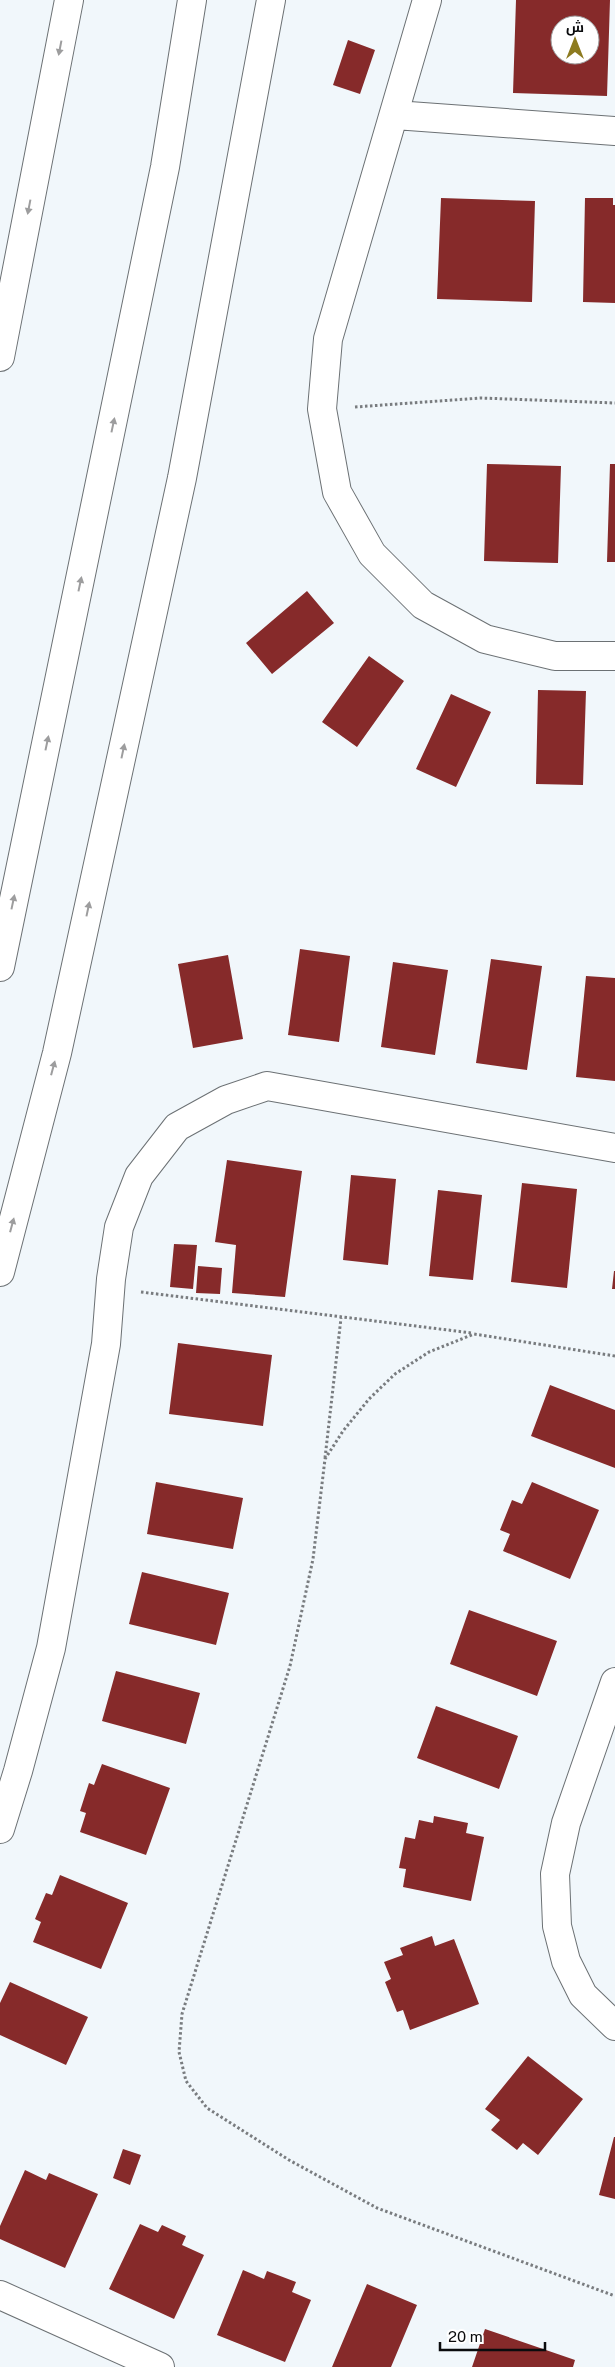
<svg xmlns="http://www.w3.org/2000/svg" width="615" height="2367" font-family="'Public Sans',Cairo,sans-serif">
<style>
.building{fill:#862a2a;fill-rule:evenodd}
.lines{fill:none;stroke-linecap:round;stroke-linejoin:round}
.minor-casing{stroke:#6c7174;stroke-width:30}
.path{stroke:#797c7f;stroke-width:3;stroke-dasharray:2.5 2.5;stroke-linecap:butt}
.minor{stroke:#fff;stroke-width:28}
.oneway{fill:#9d9d9e}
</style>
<rect width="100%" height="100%" fill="#f1f7fb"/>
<path class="building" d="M516 0H610L607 96 513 93ZM560 25H590V55H560Z
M348 40 375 50 360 94 333 85Z
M441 198 535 201 532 302 437 299Z
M585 198H613V205H615V303L583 302Z
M487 464 561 466 558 563 484 561Z
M610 464H615V562H607Z
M307 591 334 623 272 674 246 643Z
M369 656 404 681 357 747 322 722Z
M538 690 586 691 583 785 536 784Z
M451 694 491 712 456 787 416 769Z
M300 949 350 956 339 1042 288 1035Z
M228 955 243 1039 193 1048 178 964Z
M491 959 542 966 527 1070 476 1063Z
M393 962 448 970 435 1055 381 1047Z
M586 976 615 978V1081L576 1077Z
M227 1160 302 1171 285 1297 232 1293 236 1245 215 1242Z
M351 1175 396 1179 388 1265 343 1260Z
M522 1183 577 1189 567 1288 511 1282Z
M438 1190 482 1195 473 1280 429 1276Z
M174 1244 197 1245 193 1289 170 1287Z
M198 1266 222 1268 220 1294 196 1293Z
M614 1271H615V1289H612Z
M178 1343 272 1355 263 1426 169 1414Z
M550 1385 615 1410V1468L531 1436Z
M156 1482 243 1498 233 1549 147 1534Z
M532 1482 599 1510 570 1579 503 1551 510 1534 500 1530 512 1500 522 1504Z
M142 1572 229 1593 216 1645 129 1624Z
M469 1610 557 1641 537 1696 450 1664Z
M116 1671 200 1693 186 1744 102 1721Z
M436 1706 518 1736 499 1789 417 1758Z
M102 1764 170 1788 146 1855 80 1832 86 1813 80 1811 89 1783 94 1785Z
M434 1816 468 1823 466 1833 484 1837 471 1901 403 1887 406 1869 399 1868 405 1837 415 1839 419 1820 433 1823Z
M60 1875 128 1903 101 1969 33 1942 41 1922 35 1919 46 1893 52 1895Z
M432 1936 435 1946 454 1939 479 2004 410 2030 403 2010 397 2012 385 1982 391 1979 384 1962 403 1955 400 1948Z
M10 1982 88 2017 66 2065 0 2035V2003Z
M528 2056 583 2099 538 2155 523 2143 517 2150 491 2130 500 2120 485 2109Z
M614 2137H615V2199L599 2195Z
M123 2149 141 2155 130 2185 113 2178Z
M25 2170 46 2180 49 2173 98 2194 65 2268 0 2239V2226Z
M140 2224 158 2232 162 2225 186 2236 182 2245 204 2255 174 2319 109 2289Z
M243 2270 264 2279 267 2271 296 2282 292 2292 311 2300 285 2362 217 2335Z
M367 2284 417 2305 391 2367H332Z
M485 2329 575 2360 573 2367H472Z"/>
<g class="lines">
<g class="minor-casing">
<path id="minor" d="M427 0 328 339 322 409 337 492 372 554 423 605 485 639 555 656H615
M395 115 615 131
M0 357 69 0
M0 967 165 167 192 0
M0 1272 57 1053 182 478 271 0
M615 1682 566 1823 555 1874 557 1926 566 1961 583 1995 615 2026
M0 1829 18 1771 51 1648 106 1344 111 1279 119 1227 139 1176 177 1127 226 1100 267 1086 615 1148
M0 2295 160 2367"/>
</g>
<path class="path" d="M355 407 481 398 615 403
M141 1292 472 1333
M615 1356 474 1334 429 1352 395 1374 369 1399 343 1431 325 1459 313 1559 290 1666 182 2014 179 2052 186 2081 207 2108 289 2160 377 2208 615 2296
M325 1458 341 1318"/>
<use href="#minor" class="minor"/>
</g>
<defs><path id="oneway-solid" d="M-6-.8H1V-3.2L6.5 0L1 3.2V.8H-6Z" transform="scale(1.25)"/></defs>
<g class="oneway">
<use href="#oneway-solid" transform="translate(60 48) rotate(101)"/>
<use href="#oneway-solid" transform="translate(29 207) rotate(101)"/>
<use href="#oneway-solid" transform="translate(113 425) rotate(-78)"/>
<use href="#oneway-solid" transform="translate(80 584) rotate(-78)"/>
<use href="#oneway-solid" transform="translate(47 743) rotate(-78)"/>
<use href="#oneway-solid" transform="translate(123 751) rotate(-78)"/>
<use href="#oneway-solid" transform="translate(13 902) rotate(-78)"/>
<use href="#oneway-solid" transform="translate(88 909) rotate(-78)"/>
<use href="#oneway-solid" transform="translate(53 1068) rotate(-75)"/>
<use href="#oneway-solid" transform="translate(12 1225) rotate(-75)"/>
</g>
<g transform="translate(575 40)"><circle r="24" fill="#ffffff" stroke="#9d9d9e"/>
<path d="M0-4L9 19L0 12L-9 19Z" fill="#8d7b20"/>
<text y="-8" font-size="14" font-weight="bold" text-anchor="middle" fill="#0a0b0d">ش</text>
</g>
<path d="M440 2342v8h105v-8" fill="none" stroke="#0a0b0d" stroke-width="2.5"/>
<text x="448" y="2342" font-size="15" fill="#0a0b0d" stroke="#ffffff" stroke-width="4" paint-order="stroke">20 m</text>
</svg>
